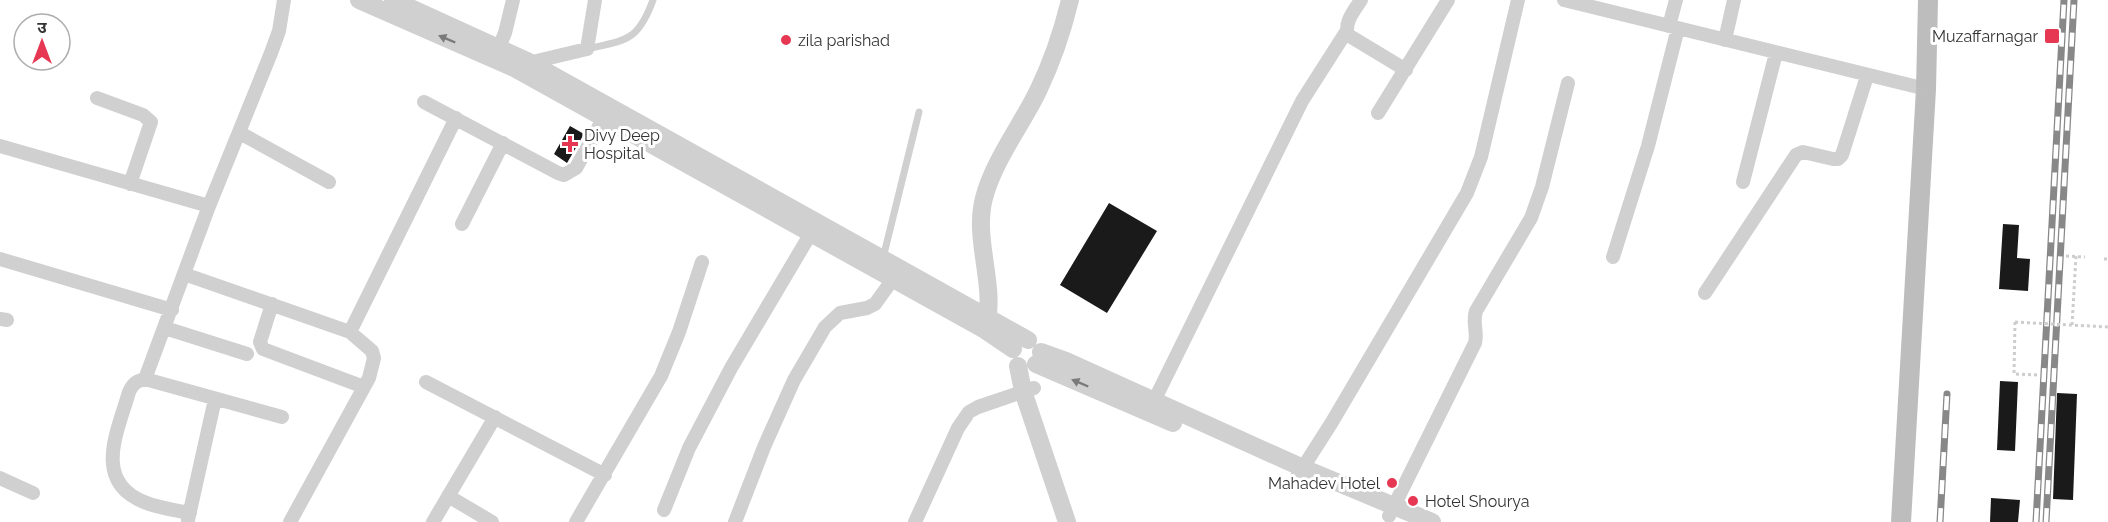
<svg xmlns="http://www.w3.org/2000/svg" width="2108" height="522" font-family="Raleway,'Noto Sans Devanagari',sans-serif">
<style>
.building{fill:#1a1a1a}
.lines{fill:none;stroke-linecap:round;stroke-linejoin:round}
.path{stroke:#cdcdcd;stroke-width:3;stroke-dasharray:3 3;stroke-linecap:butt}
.service{stroke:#d0d0d0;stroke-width:7}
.minor{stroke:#d0d0d0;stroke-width:14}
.tertiary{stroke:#d0d0d0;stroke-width:18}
.secondary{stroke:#bdbdbd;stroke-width:20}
.rail-casing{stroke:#888;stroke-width:7}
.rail{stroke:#fff;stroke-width:4.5;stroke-dasharray:14;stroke-linecap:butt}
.path-bridge{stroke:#cdcdcd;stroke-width:3;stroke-dasharray:3 3;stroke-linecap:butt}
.oneway{fill:#7a7a7a}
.poi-dot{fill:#e63853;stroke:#fff;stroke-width:2}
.labels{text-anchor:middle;stroke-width:6;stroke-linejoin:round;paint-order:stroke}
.poi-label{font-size:16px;fill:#333;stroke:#fff;text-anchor:start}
</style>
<rect width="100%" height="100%" fill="#fff"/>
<path class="building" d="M570 126 584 134 567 163 554 154Z
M1109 203 1157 231 1107 313 1060 285Z
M2003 224 2019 225 2017 258 2030 259 2028 291 1999 289Z
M2000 381 2018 382 2015 451 1997 450Z
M2057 393 2077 394 2073 500 2053 499Z
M1991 498 2020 500 2018 522H1990Z"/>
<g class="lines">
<path class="path" d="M2066 256 2085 257
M2104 259H2108
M2015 322 2014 374 2040 375
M2072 325 2076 256"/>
<path class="service" d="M587 49C627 40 638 41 653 0
M883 258 919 112"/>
<path class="minor" d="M1361 0C1354 11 1344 22 1348 35L1406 70
M1564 0 1926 89
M1669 26 1676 0
M1725 40 1734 0
M495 57 505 33 513 0
M524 64 587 49 595 0
M97 98 143 115 151 122 130 184
M424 102 558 173 564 175 576 168 607 112
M1378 113 1448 0
M240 133 329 182
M0 146 209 206
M1743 182 1776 53
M462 224 503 143
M1613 257 1648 146 1678 28
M0 259 172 310
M184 274 350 332 456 118
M1705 293 1796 155 1803 152 1833 159H1838L1842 155 1867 76
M272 304 260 342 263 349 364 387
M0 319 7 320
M165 328 247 354
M145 379 282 417
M426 382 605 475
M1154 401 1302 101 1346 32
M1297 477 1332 422 1467 193 1481 157 1518 0
M0 478 33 493
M448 496 492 522
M664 510 689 448 731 368 811 233
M190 513C175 510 158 508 144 502 92 481 118 431 129 392 133 383 137 381 145 379L209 206 271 53 279 31 284 0
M1389 516 1475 343C1478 332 1472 322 1476 311L1531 218 1542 187 1568 83
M188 520 215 399
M290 522 369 378 374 358 372 351 350 332
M433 522 495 417
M576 522 661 376 679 332 702 262
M735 522 764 447 794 380 825 327 840 313 867 308 875 304 893 279
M915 522 958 428 969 412 978 407 1034 388"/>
<path class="tertiary" d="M359 0 514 68 985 330 1013 349
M393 0 529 62 1028 340
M986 326C996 283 973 240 984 198 994 160 1021 126 1038 91 1053 60 1062 33 1070 0
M1041 352 1066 361 1303 468 1432 522
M1036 364 1173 423
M1018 366 1023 391 1067 522"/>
<path class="secondary" d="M1901 522 1926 89 1928 0"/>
<g class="rail-casing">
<path id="rail" d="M1940 522 1947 394
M2036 522 2064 0
M2046 522 2074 0"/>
</g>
<use href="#rail" class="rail"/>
<path class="path-bridge" d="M2015 322 2108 327"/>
</g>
<defs><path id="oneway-solid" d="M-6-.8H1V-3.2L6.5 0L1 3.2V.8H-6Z" transform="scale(1.5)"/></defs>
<g class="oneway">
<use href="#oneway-solid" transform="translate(447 39) rotate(-157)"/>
<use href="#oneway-solid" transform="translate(1080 383) rotate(-157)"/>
</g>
<g class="poi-dot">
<rect x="2044" y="28" width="16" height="16" rx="3"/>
<circle cx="786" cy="40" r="6"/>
<path d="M567 135h6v6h6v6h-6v6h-6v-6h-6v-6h6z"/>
<circle cx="1392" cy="483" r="6"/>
<circle cx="1413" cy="501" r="6"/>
</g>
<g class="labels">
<g class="poi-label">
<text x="2038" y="42" text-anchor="end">Muzaffarnagar</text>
<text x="798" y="46">zila parishad</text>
<text x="584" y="141">Divy Deep<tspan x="584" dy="18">Hospital</tspan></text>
<text x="1380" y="489" text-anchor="end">Mahadev Hotel</text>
<text x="1425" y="507">Hotel Shourya</text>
</g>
</g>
<g transform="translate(42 42)"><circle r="28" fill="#ffffff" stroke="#adadad" stroke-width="1.5"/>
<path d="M0-4.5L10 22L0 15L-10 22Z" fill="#e63853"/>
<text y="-9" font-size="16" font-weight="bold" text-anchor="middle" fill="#333333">उ</text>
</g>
</svg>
